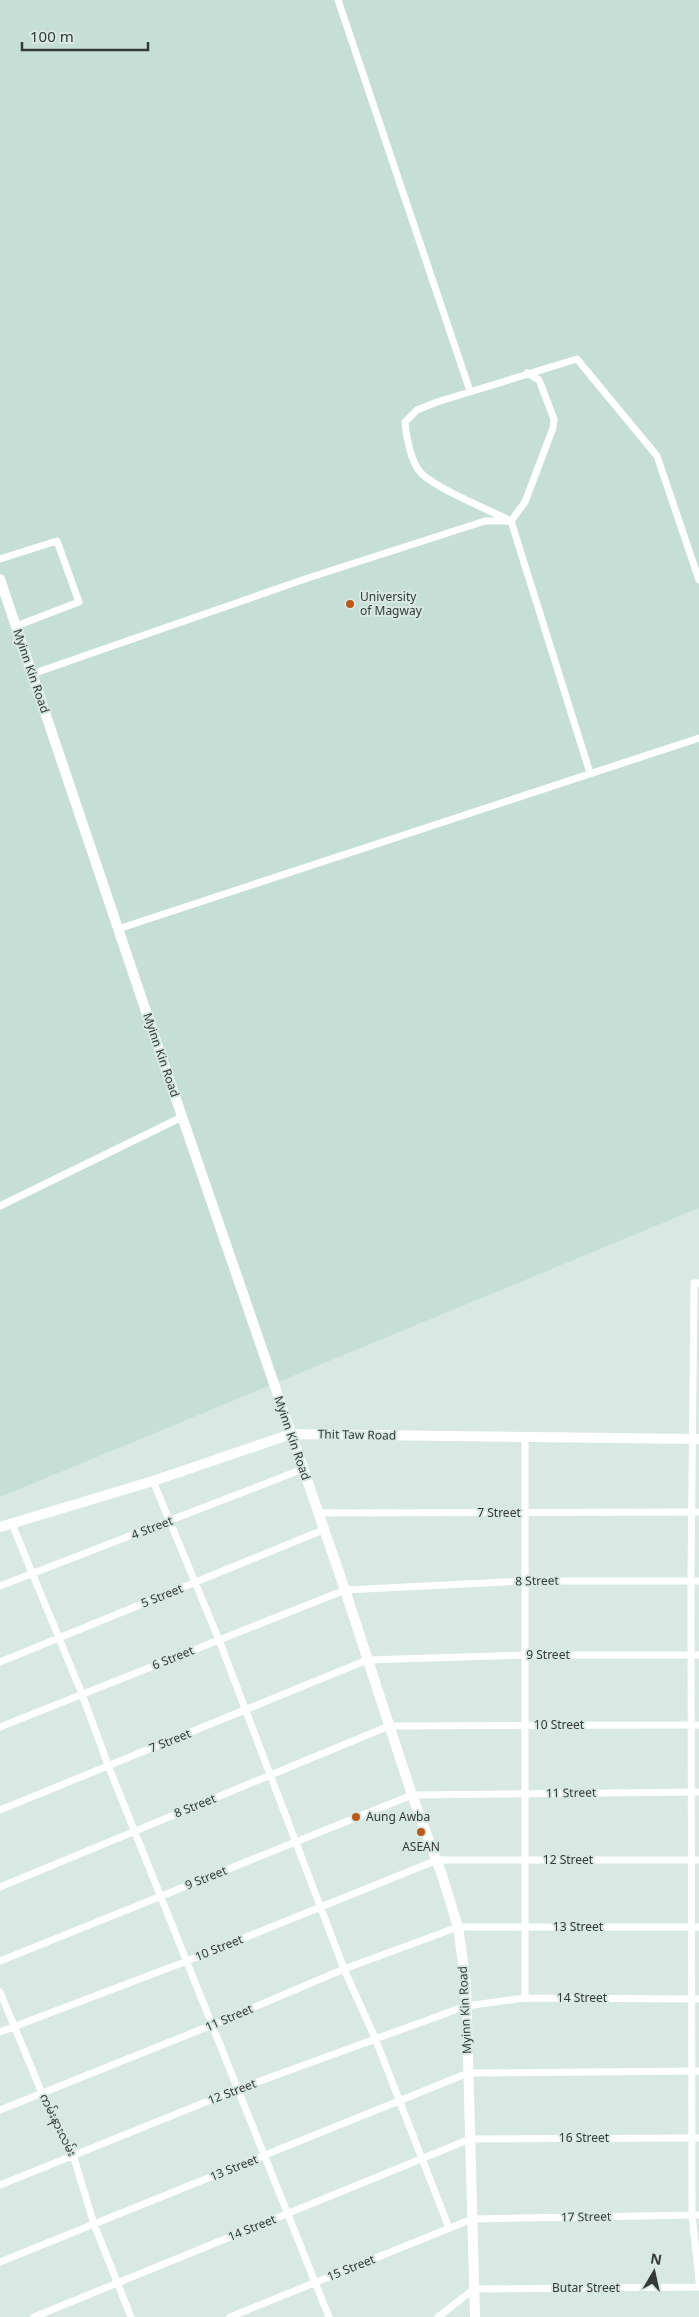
<svg xmlns="http://www.w3.org/2000/svg" width="699" height="2317" font-family="Georgia,'Noto Sans Myanmar',serif">
<style>
.built{fill:#c6dfd6}
.lines{fill:none;stroke-linecap:round;stroke-linejoin:round}
.street{stroke:#fff;stroke-width:7}
.secondary{stroke:#fff;stroke-width:10}
.poi-dot{fill:#bb591a;stroke:#d8e8e2;stroke-width:2}
.labels{text-anchor:middle;stroke-width:4;stroke-linejoin:round;paint-order:stroke}
.poi-label{font-size:12px;fill:#343a38;stroke:#d8e8e2;text-anchor:start}
.street-label{font-size:12px;fill:#343a38;stroke:#d8e8e2}
</style>
<rect width="100%" height="100%" fill="#d8e8e2"/>
<path class="built" d="M0 0H699V1208L0 1497Z"/>
<g class="lines">
<path class="street" d="M338 0 470 391
M527 373 539 380 554 419 553 428 525 502 511 521C489 510 437 489 421 473 411 463 406 436 405 422L417 410 437 402 577 359 657 456 699 580
M0 559 57 541 79 602 16 626
M32 674 308 578 485 521H511L590 773
M118 929 699 738
M0 1206 182 1117
M699 1283H694L691 1580 692 2215 699 2281
M525 1437V1998
M153 1481 219 1640 344 1969 375 2038 449 2228
M319 1516 318 1513 699 1512
M12 1524 82 1694 108 1765 329 2317
M0 1586 303 1469
M0 1662 323 1530 322 1526
M0 1727 345 1590 524 1581H699
M0 1810 367 1660 525 1655H699
M0 1887 389 1726 699 1725
M0 1961 412 1795 699 1792
M0 1992 42 2093 73 2155 94 2224 131 2317
M0 2032 187 1961 437 1860H699
M0 2110 212 2025 344 1969 458 1927H699
M0 2185 238 2089 466 2006 525 1998 699 1999
M0 2262 468 2073 699 2071
M34 2317 470 2139 699 2138
M230 2317 472 2219 699 2215
M438 2317 474 2289 699 2287"/>
<path class="secondary" d="M0 579 156 1041 345 1590 412 1795 442 1875 458 1927 466 1984 475 2317
M0 1527 153 1481 291 1434 699 1439"/>
</g>
<g class="poi-dot">
<circle cx="350" cy="604" r="5"/>
<circle cx="356" cy="1817" r="5"/>
<circle cx="421" cy="1832" r="5"/>
</g>
<g class="labels">
<g class="poi-label">
<text x="360" y="601">University<tspan x="360" dy="14">of Magway</tspan></text>
<text x="366" y="1821">Aung Awba</text>
<text x="421" y="1851" text-anchor="middle">ASEAN</text>
</g>
<g class="street-label">
<text transform="translate(31 671) rotate(71)" y="4">Myinn Kin Road</text>
<text transform="translate(161 1055) rotate(71)" y="4">Myinn Kin Road</text>
<text transform="translate(357 1435) rotate(1)" y="4">Thit Taw Road</text>
<text transform="translate(292 1438) rotate(71)" y="4">Myinn Kin Road</text>
<text x="499" y="1517">7 Street</text>
<text transform="translate(152 1528) rotate(-21)" y="4">4 Street</text>
<text transform="translate(537 1581) rotate(-1)" y="4">8 Street</text>
<text transform="translate(162 1596) rotate(-22)" y="4">5 Street</text>
<text x="548" y="1659">9 Street</text>
<text transform="translate(173 1658) rotate(-22)" y="4">6 Street</text>
<text x="559" y="1729">10 Street</text>
<text transform="translate(170 1741) rotate(-22)" y="4">7 Street</text>
<text transform="translate(571 1793) rotate(-1)" y="4">11 Street</text>
<text transform="translate(195 1806) rotate(-22)" y="4">8 Street</text>
<text x="568" y="1864">12 Street</text>
<text transform="translate(206 1878) rotate(-22)" y="4">9 Street</text>
<text x="578" y="1931">13 Street</text>
<text transform="translate(219 1948) rotate(-22)" y="4">10 Street</text>
<text x="582" y="2002">14 Street</text>
<text transform="translate(465 2010) rotate(-93)" y="4">Myinn Kin Road</text>
<text transform="translate(229 2018) rotate(-23)" y="4">11 Street</text>
<text transform="translate(232 2092) rotate(-21)" y="4">12 Street</text>
<text transform="translate(58 2125) rotate(64)" y="4">ကမ်းနားလမ်း</text>
<text x="584" y="2142">16 Street</text>
<text transform="translate(234 2168) rotate(-22)" y="4">13 Street</text>
<text transform="translate(586 2217) rotate(-1)" y="4">17 Street</text>
<text transform="translate(252 2228) rotate(-22)" y="4">14 Street</text>
<text transform="translate(351 2268) rotate(-22)" y="4">15 Street</text>
<text x="586" y="2292">Butar Street</text>
</g>
</g>
<g transform="translate(654 2272) rotate(9)" stroke="#d8e8e2" stroke-width="4" paint-order="stroke">
<path d="M0-4L9 19L0 12L-9 19Z" fill="#343a38"/>
<text y="-8" font-size="14" font-weight="bold" text-anchor="middle" fill="#343a38">N</text>
</g>
<path d="M22 42v8h126v-8" fill="none" stroke="#343a38" stroke-width="2.5"/>
<text x="30" y="42" font-size="15" fill="#343a38" stroke="#d8e8e2" stroke-width="4" paint-order="stroke">100 m</text>
</svg>
